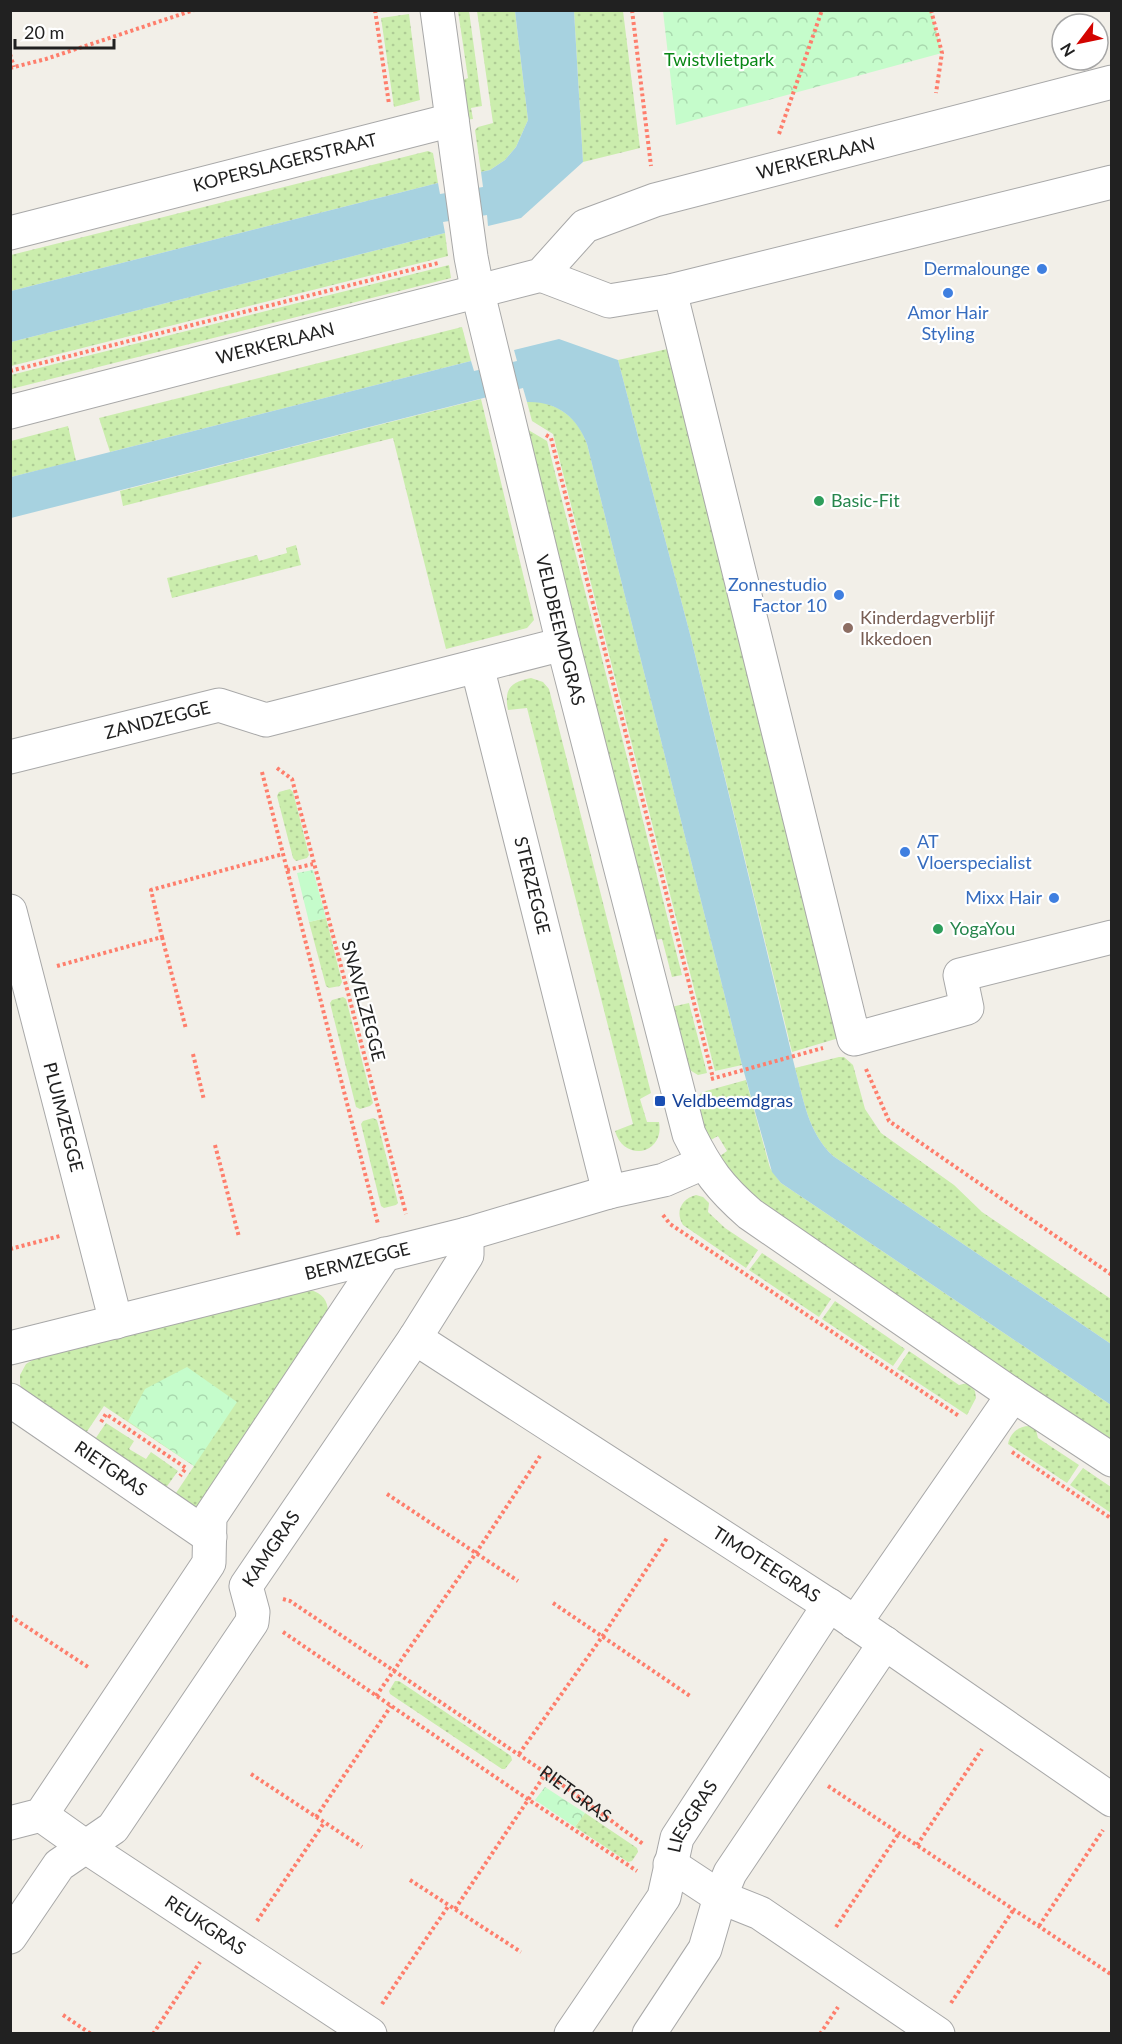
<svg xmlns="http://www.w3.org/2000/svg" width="1122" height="2044" font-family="Lato,sans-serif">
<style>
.grass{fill:url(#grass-dots)}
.park{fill:url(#park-crowns)}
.water{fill:#a7d2e0}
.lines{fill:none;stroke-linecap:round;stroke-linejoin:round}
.minor-casing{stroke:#a8a8a8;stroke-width:35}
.path{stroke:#fe7e6c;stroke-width:4;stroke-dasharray:3 3;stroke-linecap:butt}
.minor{stroke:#fff;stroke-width:33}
.shop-dot{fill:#3f7fe0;stroke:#fff;stroke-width:2}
.leisure-dot{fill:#2e9e5b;stroke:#fff;stroke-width:2}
.education-dot{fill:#8d6e63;stroke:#fff;stroke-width:2}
.transit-dot{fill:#1a4fb4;stroke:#fff;stroke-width:2}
.labels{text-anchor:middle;stroke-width:4.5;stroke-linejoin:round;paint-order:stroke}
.park-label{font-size:18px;fill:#088715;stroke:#fff}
.street-label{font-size:18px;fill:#212121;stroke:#fff}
.shop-label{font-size:18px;fill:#366cbe;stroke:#fff;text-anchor:end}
.leisure-label{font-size:18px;fill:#27864d;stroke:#fff;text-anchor:start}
.education-label{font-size:18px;fill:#785e54;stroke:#fff;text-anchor:start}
.transit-label{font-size:18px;fill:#164399;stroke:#fff;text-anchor:start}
</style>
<defs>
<pattern id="grass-dots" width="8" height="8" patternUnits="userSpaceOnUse" patternTransform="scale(1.5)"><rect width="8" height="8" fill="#cbedad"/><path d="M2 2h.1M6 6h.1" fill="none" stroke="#aecb95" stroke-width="1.8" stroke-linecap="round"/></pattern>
<pattern id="park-crowns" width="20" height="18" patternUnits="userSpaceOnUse" patternTransform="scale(1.5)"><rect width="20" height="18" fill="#c5fccb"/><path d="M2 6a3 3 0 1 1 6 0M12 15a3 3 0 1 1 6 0" fill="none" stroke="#a9d8ae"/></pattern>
</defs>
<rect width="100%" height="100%" fill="#f2efe8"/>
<path class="grass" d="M458 11H469L482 106 471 108 473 119 465 120 460 81 468 78Z
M477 11H515L528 120 516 147 505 160 490 170 481 172 475 130 478 127 493 123Z
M574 11H623L640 148 583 162Z
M409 14 420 100 394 107 381 18Z
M428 151 433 153 438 183 11 291V255Z
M445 233 448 256 11 366V342Z
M449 265 451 278 11 389V375Z
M462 327 471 361 110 452 99 418Z
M672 348 839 1038 792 1052 691 638 618 360Z
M481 399 534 620 527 628 446 649 393 438 123 506 120 491Z
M537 401C563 407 578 419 587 444L742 1065 715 1071 553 434 532 421 527 402Z
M68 426 76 461 11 477V441Z
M525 428 547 441 682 975 672 977 662 939 654 940Z
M296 545 301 565 172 598 167 578 257 555 259 561 287 553 286 548Z
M531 678 543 682 549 689 651 1093 640 1099 647 1122H659C665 1154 624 1163 615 1131L633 1124 527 708 508 710C504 689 510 682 531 678Z
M290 789 293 792 309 855 307 858 296 861 293 858 277 796 279 792Z
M326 918 342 982 340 986 329 988 326 986 309 922Z
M343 997 346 999 373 1103 370 1106 360 1109 356 1107 330 1003 332 1000Z
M689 1003 707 1073 698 1075 688 1069 671 1007Z
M839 1057H844L853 1065 865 1109 881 1133 954 1185 982 1212 1111 1299V1344L833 1156C808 1132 804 1101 795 1068Z
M746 1080 770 1168 781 1183 1111 1405V1441L754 1201 716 1159 727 1151 718 1136 707 1142 697 1100 701 1093 706 1091Z
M373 1118 377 1120 398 1203 396 1205 384 1208 381 1206 361 1124 363 1121Z
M696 1195 703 1197 709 1203 708 1212 725 1228 758 1250 746 1268 683 1225C675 1212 681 1199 696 1195Z
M762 1253 831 1299 819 1317 749 1270Z
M310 1290C322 1293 328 1300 328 1313L196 1508 170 1502 194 1466 104 1406 80 1442 26 1401 20 1384V1375L26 1364 36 1358Z
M835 1301 905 1349 893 1366 822 1319Z
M909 1351 959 1385 968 1383 975 1391 976 1398 967 1415 897 1369Z
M106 1423 134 1441 129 1449 146 1459 151 1452 178 1471 160 1496 89 1448Z
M1029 1426 1036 1430 1038 1438 1079 1465 1067 1483 1008 1444C1010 1434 1018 1426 1029 1426Z
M1083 1468 1111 1487V1513L1070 1485Z
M395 1681H399L511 1756 512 1760 505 1769H502L390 1694 389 1691Z
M585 1813 637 1848 638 1852 632 1861 628 1862 575 1827Z"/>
<path class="park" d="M663 11H931L942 53 676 125Z
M313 870 326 918 309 922 297 873Z
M187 1367 237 1402 194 1466 128 1421 145 1389Z
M545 1787 585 1813 575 1827 535 1800Z"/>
<path class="water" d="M515 11H574L583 162 521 218 488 226 487 215 443 222 445 233 11 342V291L438 183 440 194 483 187 481 172 490 170 505 160 516 147 528 120Z
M559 339 618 360 691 638 795 1068C804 1101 808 1132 833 1156L1111 1344V1405L781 1183 772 1172 742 1065 587 444C577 417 557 401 527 402L523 388 11 518V477L471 361 474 371 517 361 514 350Z"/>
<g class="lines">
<g class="minor-casing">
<g id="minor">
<path id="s2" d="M437 10 471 257 478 293 563 644 689 1134C707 1170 719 1187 750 1214L1013 1395 1112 1460"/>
<path id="s3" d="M10 233 452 120"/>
<path d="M541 275 609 301 670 291 1112 182"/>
<path d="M670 291 854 1039 967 1008 960 975 1112 937"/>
<path id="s4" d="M10 412 541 275 585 226 655 200 1112 82"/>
<path id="s5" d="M563 644 477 666 609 1192"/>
<path id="s6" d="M10 757 219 705 266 720 477 666"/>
<path id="s7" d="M10 911 116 1322"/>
<path id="s8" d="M415 1338 841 1613 1112 1800"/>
<path id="s9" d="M10 1348 467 1234 609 1192 664 1180 703 1163"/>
<path id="s10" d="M10 1400 210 1537"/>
<path d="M855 1623 1013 1395"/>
<path id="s11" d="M41 1815 86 1847 370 2034"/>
<path d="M10 1823 41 1815 209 1563 210 1517 385 1254"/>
<path d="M670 1864 720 1897 760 1913 938 2034"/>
<path id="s12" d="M10 1937 59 1865 113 1828 252 1622 253 1612 246 1586 415 1338 467 1255V1234"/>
<path id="s13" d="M571 2034 664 1897 677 1838 829 1605"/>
<path d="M649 2034 705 1949 720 1897 730 1873 885 1643"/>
</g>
</g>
<g class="path">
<path d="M375 10 389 104"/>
<path d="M632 10 651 166"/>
<path d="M931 10 942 53 936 93"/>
<path d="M10 54 14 67"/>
<path d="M10 68 46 59 194 10"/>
<path d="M779 134 822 10"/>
<path d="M10 371 438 263"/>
<path d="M546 435 551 438 713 1078"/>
<path d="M277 768 292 779 406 1214"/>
<path d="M262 772 378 1224"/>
<path d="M287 870 313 864"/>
<path d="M162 937 186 1029"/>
<path d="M57 966 162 937 151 890 283 854"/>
<path d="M193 1054 204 1100"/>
<path d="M866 1069 889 1121 1112 1275"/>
<path d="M711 1079 823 1048"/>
<path d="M215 1145 239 1237"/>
<path d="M663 1215 670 1224 959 1416"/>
<path d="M10 1249 60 1236"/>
<path d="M101 1422 106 1414 186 1468 180 1476"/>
<path d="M1012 1452 1112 1519"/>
<path d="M387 1494 518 1581"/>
<path id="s1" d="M283 1599 290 1601 546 1773 643 1844"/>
<path d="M553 1603 690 1696"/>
<path d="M10 1616 88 1667"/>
<path d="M283 1632 529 1800 637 1871"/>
<path d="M376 1696 476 1553 540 1456"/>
<path d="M519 1754 602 1637 667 1538"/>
<path d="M251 1774 362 1847"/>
<path d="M828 1786 1112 1975"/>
<path d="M316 1817 391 1706"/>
<path d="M917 1845 982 1749"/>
<path d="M410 1880 521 1952"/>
<path d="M455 1909 546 1773"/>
<path d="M257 1921 324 1823"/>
<path d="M1039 1926 1103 1830"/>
<path d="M836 1927 899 1833"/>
<path d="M951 2003 1014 1909"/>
<path d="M382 2004 449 1905"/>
<path d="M63 2015 91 2034"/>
<path d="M153 2034 200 1962"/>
<path d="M820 2034 838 2007"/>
</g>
<use href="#minor" class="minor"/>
</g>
<g class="shop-dot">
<circle cx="1042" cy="269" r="6"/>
<circle cx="948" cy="293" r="6"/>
<circle cx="839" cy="595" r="6"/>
<circle cx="905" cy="852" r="6"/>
<circle cx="1054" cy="898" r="6"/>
</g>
<g class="leisure-dot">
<circle cx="819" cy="501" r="6"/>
<circle cx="938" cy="929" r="6"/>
</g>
<circle class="education-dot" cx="848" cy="628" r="6"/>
<rect class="transit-dot" x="654" y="1095" width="12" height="12" rx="3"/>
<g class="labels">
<g class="park-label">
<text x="719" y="66">Twistvlietpark</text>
</g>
<g class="street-label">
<text dy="6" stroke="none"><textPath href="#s4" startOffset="855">WERKERLAAN</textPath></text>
<text dy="6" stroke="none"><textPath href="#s3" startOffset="284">KOPERSLAGERSTRAAT</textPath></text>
<text dy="6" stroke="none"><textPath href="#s4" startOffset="274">WERKERLAAN</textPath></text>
<text dy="6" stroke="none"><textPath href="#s2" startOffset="633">VELDBEEMDGRAS</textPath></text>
<text dy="6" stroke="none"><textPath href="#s6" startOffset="152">ZANDZEGGE</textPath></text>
<text dy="6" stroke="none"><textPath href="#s5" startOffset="315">STERZEGGE</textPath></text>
<text transform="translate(363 1001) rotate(75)" y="6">SNAVELZEGGE</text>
<text dy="6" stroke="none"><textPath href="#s7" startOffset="213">PLUIMZEGGE</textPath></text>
<text dy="6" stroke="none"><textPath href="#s9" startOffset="358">BERMZEGGE</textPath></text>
<text dy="6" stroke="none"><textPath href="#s10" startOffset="122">RIETGRAS</textPath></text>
<text dy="6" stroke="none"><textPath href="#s12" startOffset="483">KAMGRAS</textPath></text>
<text dy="6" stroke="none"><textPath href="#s8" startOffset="418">TIMOTEEGRAS</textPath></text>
<text dy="6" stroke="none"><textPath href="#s1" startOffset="352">RIETGRAS</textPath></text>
<text dy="6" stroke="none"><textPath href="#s13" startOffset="252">LIESGRAS</textPath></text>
<text dy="6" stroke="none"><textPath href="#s11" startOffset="198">REUKGRAS</textPath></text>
</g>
<g class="shop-label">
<text x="1030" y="275">Dermalounge</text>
<text x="948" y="319" text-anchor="middle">Amor Hair<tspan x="948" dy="21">Styling</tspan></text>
<text x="827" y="591">Zonnestudio<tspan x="827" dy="21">Factor 10</tspan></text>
<text x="917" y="848" text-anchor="start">AT<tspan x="917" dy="21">Vloerspecialist</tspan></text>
<text x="1042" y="904">Mixx Hair</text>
</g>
<g class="leisure-label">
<text x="831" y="507">Basic-Fit</text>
<text x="950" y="935">YogaYou</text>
</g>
<g class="education-label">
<text x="860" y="624">Kinderdagverblijf<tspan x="860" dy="21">Ikkedoen</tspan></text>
</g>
<g class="transit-label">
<text x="672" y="1107">Veldbeemdgras</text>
</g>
</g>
<rect width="1122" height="2044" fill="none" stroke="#212121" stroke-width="24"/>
<g transform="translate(1080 42) rotate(238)"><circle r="28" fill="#ffffff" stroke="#a6a6a6" stroke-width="1.5"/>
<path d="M0-4.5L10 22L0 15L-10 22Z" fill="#d30400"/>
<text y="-9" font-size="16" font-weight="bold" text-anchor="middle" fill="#212121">N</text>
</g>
<path d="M15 39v9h99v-9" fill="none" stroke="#212121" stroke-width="3"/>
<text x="24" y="39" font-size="18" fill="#212121" stroke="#ffffff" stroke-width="4.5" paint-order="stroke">20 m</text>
</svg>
